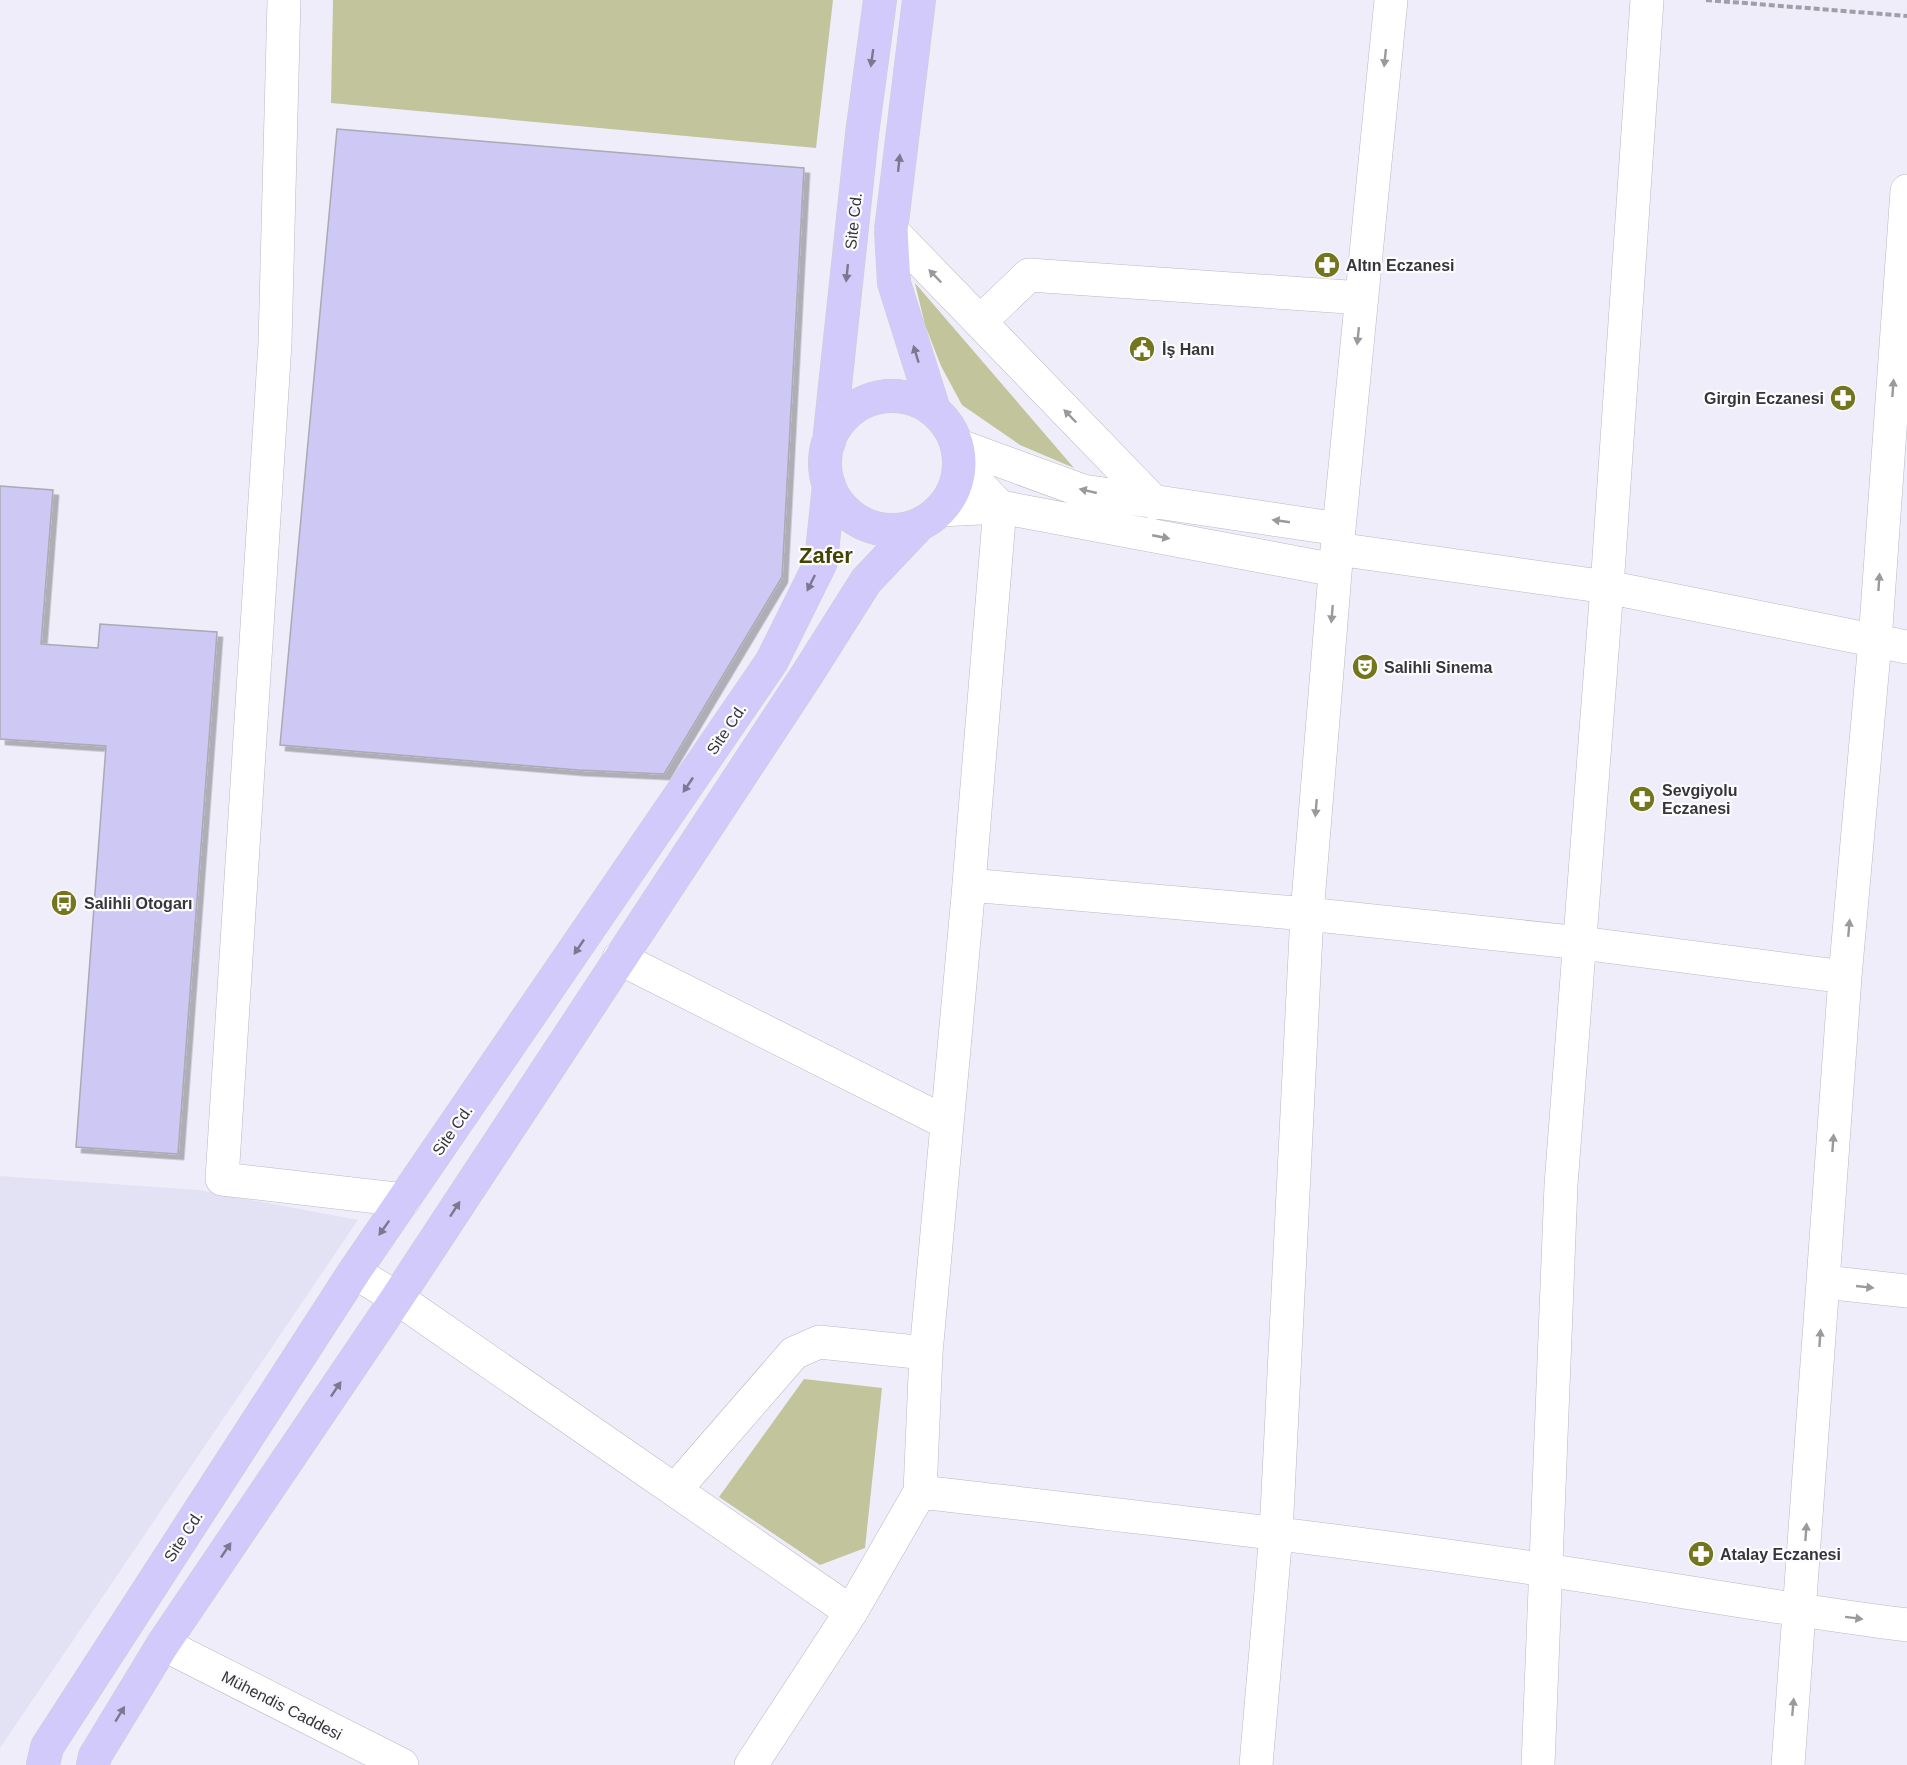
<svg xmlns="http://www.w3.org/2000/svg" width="1907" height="1765" font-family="Arial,sans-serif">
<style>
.built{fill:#e3e1f4}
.green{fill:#c2c59b}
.building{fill:#cec8f5;stroke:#aaa9b4;stroke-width:1.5;filter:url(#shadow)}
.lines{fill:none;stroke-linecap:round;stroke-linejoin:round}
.minor-casing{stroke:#b9b8c3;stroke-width:34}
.major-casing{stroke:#cfcfd0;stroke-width:34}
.path{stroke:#a09ea7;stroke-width:4;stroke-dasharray:6 3;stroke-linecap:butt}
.minor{stroke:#fff;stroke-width:33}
.major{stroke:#d2cafa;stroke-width:33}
.oneway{fill:#7c7890}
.oneway2{fill:#9a9a9c}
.labels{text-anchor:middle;stroke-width:4.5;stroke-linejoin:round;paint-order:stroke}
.street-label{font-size:16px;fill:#36353a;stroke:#fcfcfe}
.poi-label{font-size:16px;font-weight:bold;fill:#36353a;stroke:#fcfcfe;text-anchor:start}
.district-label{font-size:22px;font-weight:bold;fill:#434403;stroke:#fcfcfe}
</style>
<defs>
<filter id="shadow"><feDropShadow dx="5.5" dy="5.5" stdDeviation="0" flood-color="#0004"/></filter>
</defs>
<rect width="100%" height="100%" fill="#efedf9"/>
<path class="built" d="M0 1176 198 1190 358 1220 0 1748Z"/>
<path class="green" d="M333 0H833L816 148 331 103Z
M915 283 1074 468 1020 445 962 405 941 366 925 325Z
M804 1379 882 1388 865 1548 820 1565 719 1497Z"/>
<path class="building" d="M337 129 804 168 782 577 664 774 578 770 280 745Z
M0 486 53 490 41 644 98 648 100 624 217 632 178 1154 76 1147 106 746 0 739Z"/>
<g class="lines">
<g class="minor-casing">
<path id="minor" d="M284 0 275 343 222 1179 404 1200
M891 230 1155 503
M980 322 1029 275 1362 298
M957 445 1083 491 1339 529
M940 510 1000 507 1335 570
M1337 549 1607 587 1907 647
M969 885 1307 914 1581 943 1845 977
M619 958 947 1123
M354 1272 397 1298 851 1612
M1824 1282 1907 1291
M675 1490 794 1353 819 1342 926 1353
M920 1492C1129 1516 1338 1539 1546 1570 1666 1588 1786 1610 1907 1625
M163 1644 402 1765
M751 1765 851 1612 920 1492 926 1353 968 896 1000 507 960 465
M1256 1765 1276 1533 1307 914 1337 549 1391 0
M1538 1765 1561 1185 1607 587 1647 0
M1788 1765 1845 977 1875 641 1907 191"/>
</g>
<g class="major-casing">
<path id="major" d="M919 0 891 230 894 283 934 410
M825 463a67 67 0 1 1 134 0a67 67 0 1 1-134 0Z
M829 442 862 134 880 0
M43 1765 47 1747 354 1272 772 661 821 562 829 485
M93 1765 95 1756 163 1644 397 1298 808 673 866 581 918 526"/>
</g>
<path class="path" d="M1706 0 1907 16"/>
<use href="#minor" class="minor"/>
<use href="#major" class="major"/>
</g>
<defs><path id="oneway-solid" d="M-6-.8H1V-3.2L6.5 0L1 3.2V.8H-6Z" transform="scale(1.5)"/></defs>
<g class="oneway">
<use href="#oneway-solid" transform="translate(872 58) rotate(98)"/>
<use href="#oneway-solid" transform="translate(899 163) rotate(-84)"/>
<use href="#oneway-solid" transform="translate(847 273) rotate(96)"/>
<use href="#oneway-solid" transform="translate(916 354) rotate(-107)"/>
<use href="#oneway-solid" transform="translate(811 583) rotate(116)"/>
<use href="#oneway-solid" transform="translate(688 785) rotate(124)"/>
<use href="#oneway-solid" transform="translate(579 947) rotate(124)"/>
<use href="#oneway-solid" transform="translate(455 1209) rotate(-57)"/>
<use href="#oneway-solid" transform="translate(384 1228) rotate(125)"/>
<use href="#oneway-solid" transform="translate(336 1389) rotate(-56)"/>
<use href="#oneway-solid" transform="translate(226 1550) rotate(-56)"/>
<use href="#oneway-solid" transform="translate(120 1714) rotate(-59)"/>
</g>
<g class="oneway2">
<use href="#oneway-solid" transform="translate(1385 58) rotate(96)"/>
<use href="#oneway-solid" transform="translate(935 276) rotate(-134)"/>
<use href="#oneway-solid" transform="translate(1358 336) rotate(96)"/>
<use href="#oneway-solid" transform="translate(1893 388) rotate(-86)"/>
<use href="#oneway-solid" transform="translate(1070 416) rotate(-134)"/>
<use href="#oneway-solid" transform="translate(1088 491) rotate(-167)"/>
<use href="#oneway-solid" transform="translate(1281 521) rotate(-172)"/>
<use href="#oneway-solid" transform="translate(1161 537) rotate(11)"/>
<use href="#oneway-solid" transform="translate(1879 582) rotate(-86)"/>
<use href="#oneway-solid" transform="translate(1332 614) rotate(95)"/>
<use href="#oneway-solid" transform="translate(1316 808) rotate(95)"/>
<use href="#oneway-solid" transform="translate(1849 928) rotate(-85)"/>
<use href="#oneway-solid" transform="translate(1833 1143) rotate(-86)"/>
<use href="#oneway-solid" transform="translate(1865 1287) rotate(6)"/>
<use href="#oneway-solid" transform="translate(1820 1338) rotate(-86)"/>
<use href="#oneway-solid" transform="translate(1806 1532) rotate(-86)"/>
<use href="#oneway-solid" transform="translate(1854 1618) rotate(7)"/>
<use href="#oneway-solid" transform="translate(1793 1707) rotate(-85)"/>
</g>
<defs>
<g id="pharmacy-disc" transform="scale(1.35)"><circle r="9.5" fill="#74761e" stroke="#fcfcfe"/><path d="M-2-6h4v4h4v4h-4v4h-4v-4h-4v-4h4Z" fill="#fff"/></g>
<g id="civic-disc" transform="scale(1.35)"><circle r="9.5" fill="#74761e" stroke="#fcfcfe"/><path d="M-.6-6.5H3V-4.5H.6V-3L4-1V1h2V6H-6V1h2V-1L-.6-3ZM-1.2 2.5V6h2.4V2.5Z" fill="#fff"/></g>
<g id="theatre-disc" transform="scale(1.35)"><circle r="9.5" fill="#74761e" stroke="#fcfcfe"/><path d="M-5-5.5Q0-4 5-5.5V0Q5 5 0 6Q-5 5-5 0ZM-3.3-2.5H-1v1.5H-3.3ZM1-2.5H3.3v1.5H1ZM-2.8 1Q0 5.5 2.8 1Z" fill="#fff"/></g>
<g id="bus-disc" transform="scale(1.35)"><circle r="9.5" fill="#74761e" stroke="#fcfcfe"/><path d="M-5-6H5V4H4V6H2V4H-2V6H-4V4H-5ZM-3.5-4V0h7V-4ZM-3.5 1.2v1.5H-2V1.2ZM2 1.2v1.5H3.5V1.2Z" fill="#fff"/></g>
</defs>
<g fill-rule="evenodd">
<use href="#pharmacy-disc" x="1327" y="265"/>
<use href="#civic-disc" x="1142" y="349"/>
<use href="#pharmacy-disc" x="1843" y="398"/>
<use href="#theatre-disc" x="1365" y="667"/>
<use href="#pharmacy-disc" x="1642" y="799"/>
<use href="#bus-disc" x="64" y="903"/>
<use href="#pharmacy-disc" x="1701" y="1554"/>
</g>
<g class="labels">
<g class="street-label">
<text transform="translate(853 221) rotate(-84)" y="6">Site Cd.</text>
<text transform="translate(726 729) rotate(-56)" y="6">Site Cd.</text>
<text transform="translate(452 1130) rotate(-55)" y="6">Site Cd.</text>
<text transform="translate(183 1536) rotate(-57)" y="6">Site Cd.</text>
<text transform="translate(282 1705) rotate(27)" y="6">Mühendis Caddesi</text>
</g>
<g class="poi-label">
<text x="1346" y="271">Altın Eczanesi</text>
<text x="1162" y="355">İş Hanı</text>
<text x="1824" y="404" text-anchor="end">Girgin Eczanesi</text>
<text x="1384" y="673">Salihli Sinema</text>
<text x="1662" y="796">Sevgiyolu<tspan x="1662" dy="18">Eczanesi</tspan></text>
<text x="84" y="909">Salihli Otogarı</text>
<text x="1720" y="1560">Atalay Eczanesi</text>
</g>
<g class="district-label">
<text x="826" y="563">Zafer</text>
</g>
</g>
</svg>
